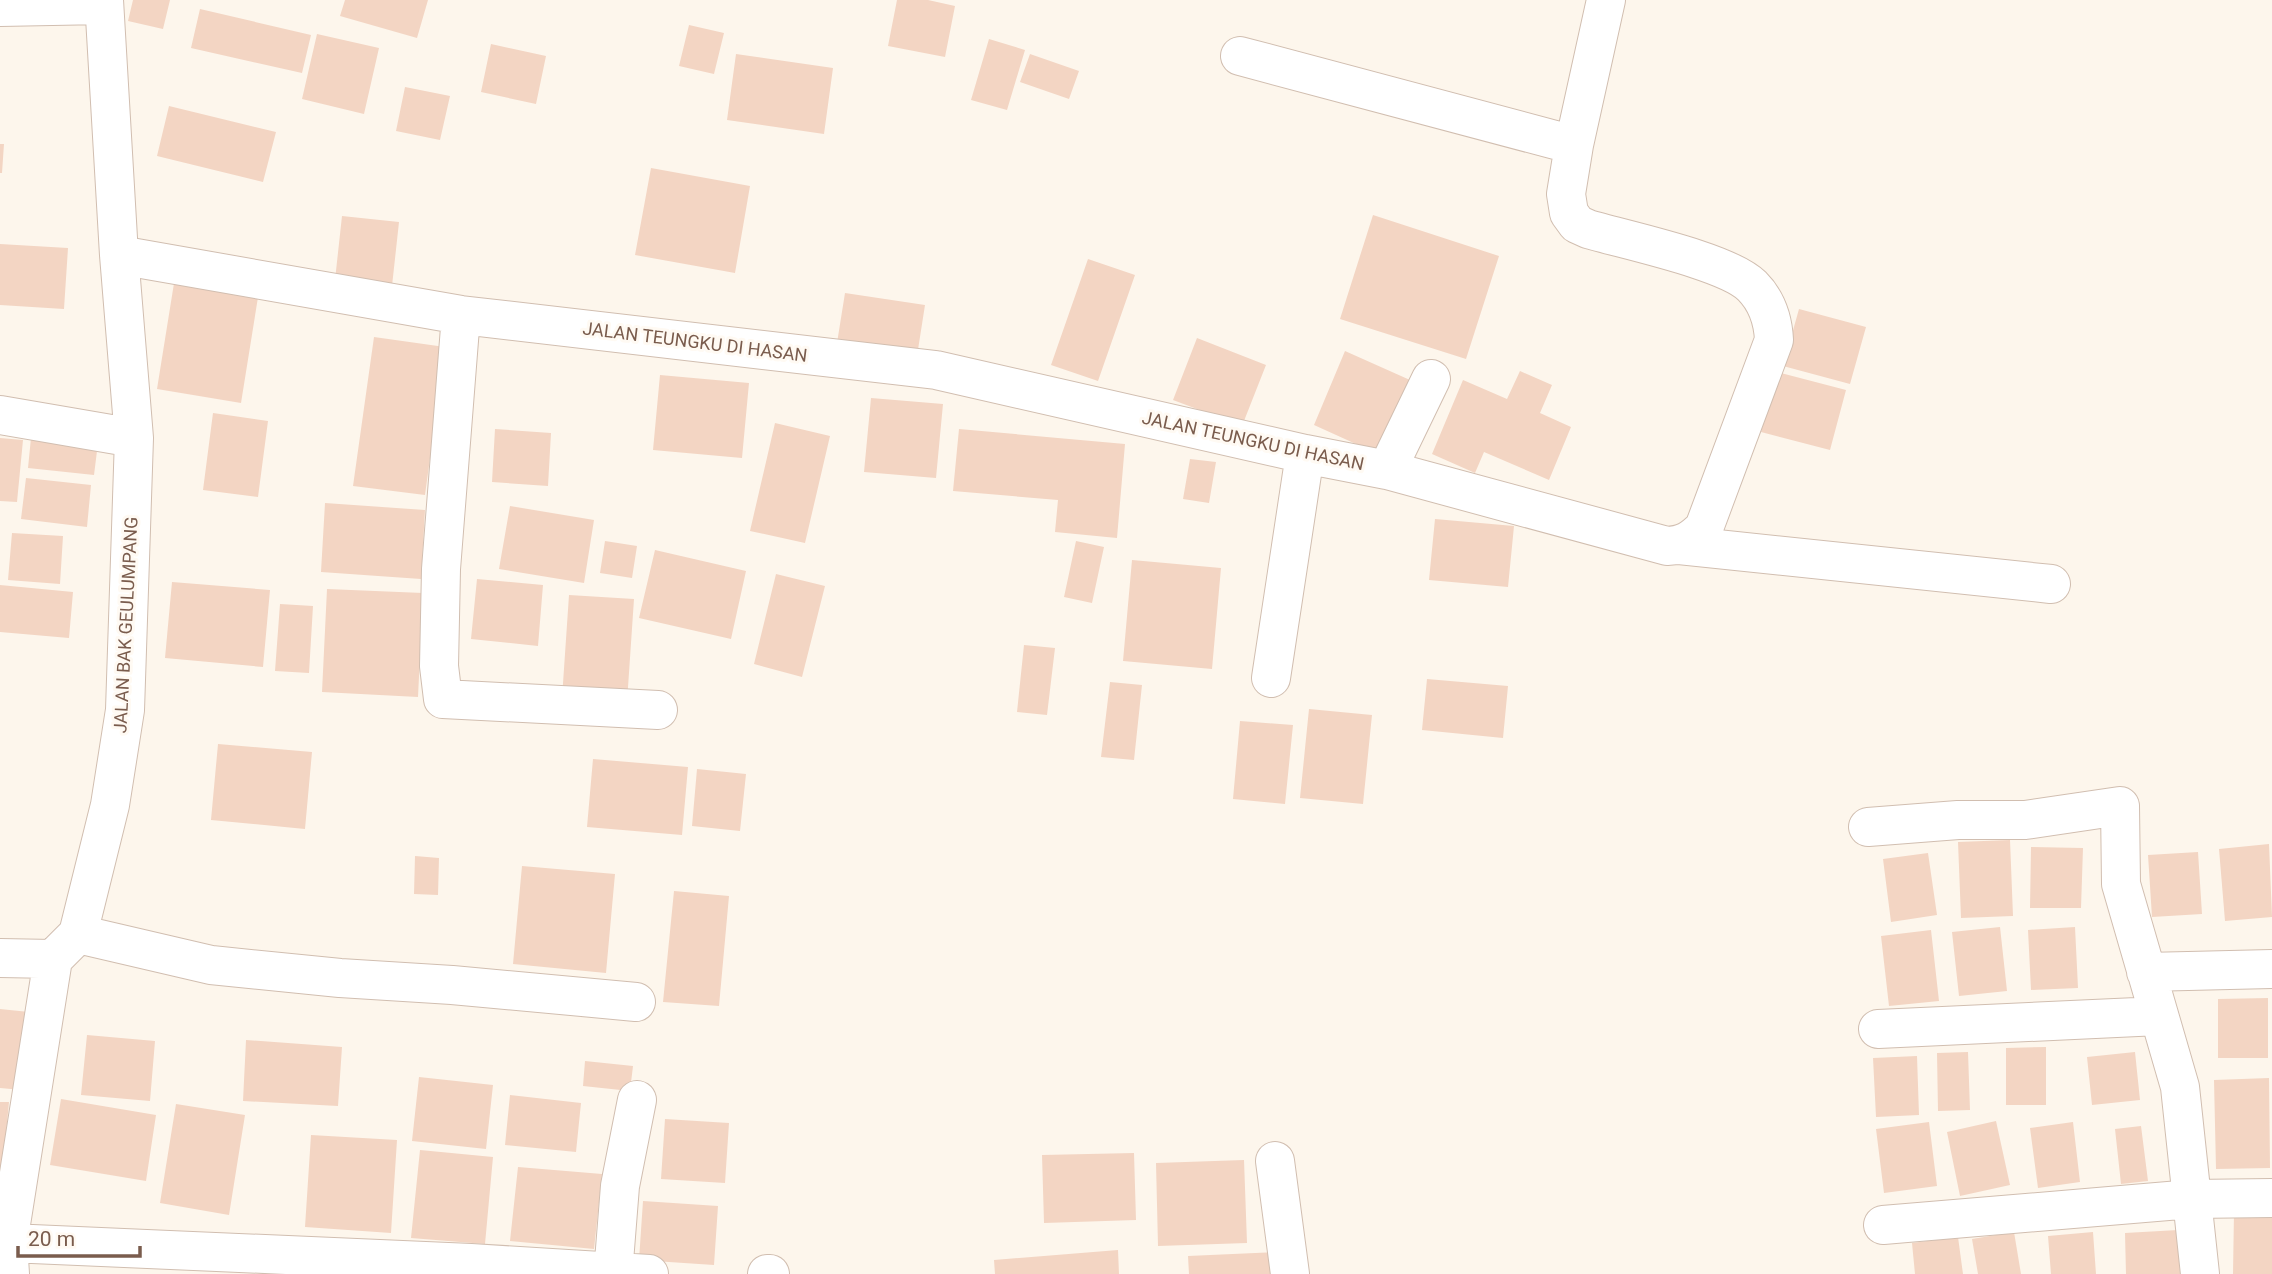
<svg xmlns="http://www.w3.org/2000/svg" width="2272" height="1274" font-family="Roboto,sans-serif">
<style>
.building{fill:#f3d5c3}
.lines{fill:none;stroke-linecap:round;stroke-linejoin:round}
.minor-casing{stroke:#d1beb0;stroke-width:40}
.minor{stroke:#fff;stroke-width:38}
.labels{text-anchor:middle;stroke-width:6;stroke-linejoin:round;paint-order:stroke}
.street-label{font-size:18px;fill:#7a5c4d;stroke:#fffaf3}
</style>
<rect width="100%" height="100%" fill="#fdf6ec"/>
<path class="building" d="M133 0H170L163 29 128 21Z
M345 0H428L417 38 340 16Z
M897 0H928L955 6 945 57 888 46Z
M200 9 311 35 302 73 191 48Z
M689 25 724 33 714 74 679 66Z
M317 34 379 48 364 114 302 99Z
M989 39 1025 50 1007 110 971 100Z
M491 44 546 56 536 104 481 92Z
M736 54 833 68 824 134 727 120Z
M1030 54 1079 71 1069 99 1020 82Z
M405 87 450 96 440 140 396 131Z
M169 106 276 132 263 182 157 156Z
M0 144H4L2 173H0Z
M651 168 750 186 735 273 635 255Z
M1373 215 1499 256 1466 359 1340 319Z
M342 216 399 222 392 286 335 280Z
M0 244 68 248 64 309 0 305Z
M1088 259 1135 275 1098 381 1051 365Z
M175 277 259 291 241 403 157 389Z
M845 293 925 305 917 356 837 343Z
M1799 309 1866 327 1850 384 1783 366Z
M374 337 445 347 425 495 353 486Z
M1197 338 1266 365 1242 426 1173 400Z
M1345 351 1410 380 1378 454 1314 425Z
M1520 371 1552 385 1540 413 1571 427 1549 480 1484 452 1475 473 1432 454 1463 380 1507 399Z
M1777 372 1846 390 1830 450 1761 432Z
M660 375 749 383 742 458 653 450Z
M871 398 943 404 936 478 864 472Z
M213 413 268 421 258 497 203 490Z
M775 423 830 436 805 543 750 531Z
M32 428 99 435 94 475 28 468Z
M495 429 551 433 548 486 492 482Z
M959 429 1125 444 1117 538 1055 532 1058 500 953 491Z
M0 438 23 440 17 502 0 501Z
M1190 459 1216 462 1209 503 1183 499Z
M26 478 91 485 87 527 21 519Z
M325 503 425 510 421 579 321 572Z
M510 506 594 520 584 583 499 569Z
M1435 519 1514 526 1508 587 1429 580Z
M12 533 63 536 60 584 8 580Z
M605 541 637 546 632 578 600 573Z
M1076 541 1104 547 1092 603 1064 597Z
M655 550 746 571 731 639 639 618Z
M1132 560 1221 568 1212 669 1123 661Z
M776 574 825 586 802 677 754 664Z
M477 579 543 585 538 646 471 639Z
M172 582 270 590 263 667 165 658Z
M0 585 73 592 69 638 0 632Z
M327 589 423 593 418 697 322 692Z
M569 595 634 599 627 702 562 698Z
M280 604 313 606 309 673 275 671Z
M1024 645 1055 648 1047 715 1017 712Z
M1427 679 1508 686 1503 738 1422 730Z
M1110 682 1142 685 1134 760 1101 757Z
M1309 709 1372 715 1363 804 1300 798Z
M1240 721 1293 725 1285 804 1233 799Z
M218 744 312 752 305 829 211 820Z
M593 759 688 767 682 835 587 827Z
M697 769 746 774 740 831 692 826Z
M2010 840 2013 916 1961 918 1958 842Z
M2269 844 2272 917 2225 921 2219 849Z
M2031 847 2083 848 2081 908H2030Z
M2198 852 2202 914 2152 917 2148 855Z
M1928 853 1937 915 1891 922 1883 859Z
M415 856 439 858 438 895 414 894Z
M522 866 615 874 606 973 513 964Z
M674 891 729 896 719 1006 663 1002Z
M2000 927 2007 991 1959 996 1952 932Z
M2075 927 2078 988 2031 990 2028 930Z
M1931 930 1939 1001 1889 1006 1881 936Z
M2268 998V1058H2218V999Z
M0 1009 29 1012 22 1090 0 1088Z
M87 1035 155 1041 150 1101 81 1095Z
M246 1040 342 1047 338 1106 243 1101Z
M2046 1047V1105H2006V1048Z
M1968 1052 1970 1110 1938 1111 1937 1053Z
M2135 1052 2140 1100 2092 1105 2087 1057Z
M1917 1056 1919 1115 1876 1117 1873 1058Z
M585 1061 633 1066 630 1091 583 1086Z
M419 1077 493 1085 486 1149 412 1141Z
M2269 1078 2270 1168 2216 1169 2214 1080Z
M510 1095 581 1103 576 1152 505 1145Z
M61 1099 156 1115 146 1181 50 1165Z
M0 1102H9L3 1165H0Z
M176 1104 245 1115 229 1215 160 1203Z
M665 1119 729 1123 725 1183 661 1179Z
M1996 1121 2010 1185 1960 1196 1947 1132Z
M1929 1122 1937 1186 1884 1193 1876 1129Z
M2073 1122 2080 1182 2038 1188 2030 1128Z
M2141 1126 2148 1181 2121 1184 2115 1129Z
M311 1135 397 1140 391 1233 305 1227Z
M420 1150 493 1157 485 1244 411 1238Z
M1134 1153 1136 1220 1044 1223 1042 1155Z
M1244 1160 1247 1243 1158 1246 1156 1163Z
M518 1167 602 1174 594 1249 510 1241Z
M643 1201 718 1206 714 1265 639 1260Z
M2234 1212 2272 1213V1274H2233Z
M2178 1230 2180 1274H2126L2125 1233Z
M2014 1232 2021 1274H1978L1972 1239Z
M2093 1232 2096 1274H2051L2048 1236Z
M1958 1237 1963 1274H1915L1912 1243Z
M1118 1250 1119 1274H995L994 1260Z
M1277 1252 1278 1274H1189L1188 1256Z"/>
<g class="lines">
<g class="minor-casing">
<path id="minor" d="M0 7 104 5
M1240 56 1574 145
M119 255 461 315 936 370 1305 454 1387 470 1667 546C1684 545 1692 540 1704 528L1774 340C1773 319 1767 301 1752 286 1727 261 1625 240 1588 229L1577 224 1569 213 1566 194 1574 145 1606 0
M461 315 441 569 439 666 443 699 658 710
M0 415 134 438
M1387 470 1431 379
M1679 545 2051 584
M1271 678 1305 454
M1868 827 1958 820H2025L2120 806 2121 884 2180 1087 2200 1274
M78 934 211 965 340 978 452 985 636 1002
M0 958 53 959
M2146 972 2272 969
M1878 1029 2159 1016
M1275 1161 1290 1274
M1883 1225 2192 1199 2272 1198
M9 1243 471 1263 649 1274
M10 1274 8 1243 53 959 78 934 110 805 125 710 134 438 119 255 104 0
M613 1274 620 1186 637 1100
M767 1274H770"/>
</g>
<use href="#minor" class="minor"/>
</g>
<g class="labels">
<g class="street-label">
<text transform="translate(695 342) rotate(7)" y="6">JALAN TEUNGKU DI HASAN</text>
<text transform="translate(1253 441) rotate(12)" y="6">JALAN TEUNGKU DI HASAN</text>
<text transform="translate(126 625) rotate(-87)" y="6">JALAN BAK GEULUMPANG</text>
</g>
</g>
<path d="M18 1246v10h122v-10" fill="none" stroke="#7a5c4d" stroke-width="3.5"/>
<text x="28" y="1246" font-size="21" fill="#7a5c4d" stroke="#fffaf3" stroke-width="5" paint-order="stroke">20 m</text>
</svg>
